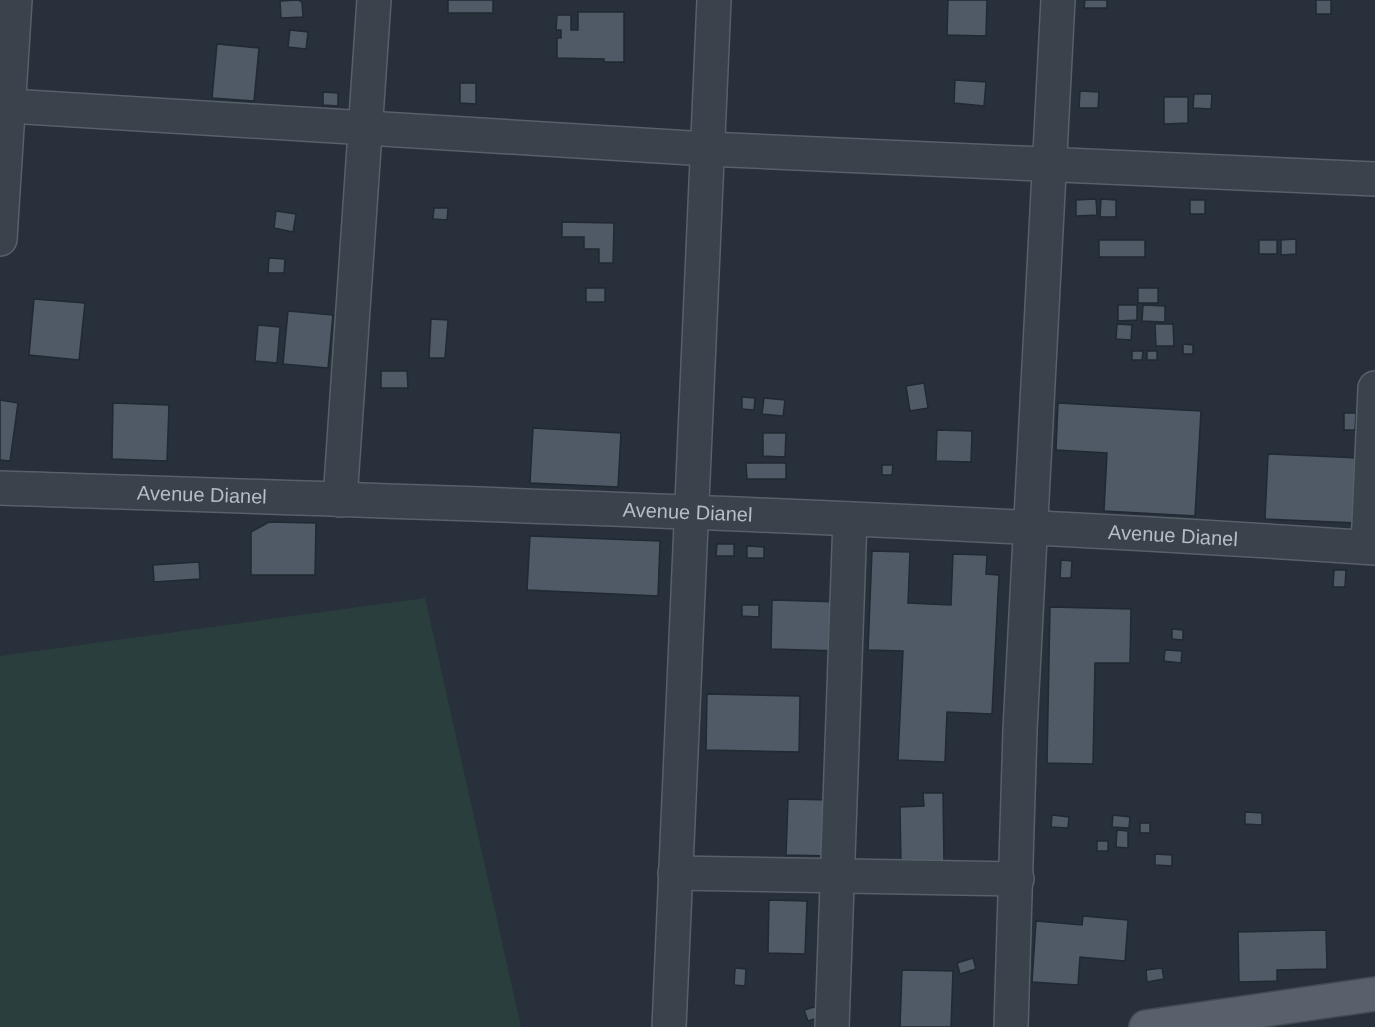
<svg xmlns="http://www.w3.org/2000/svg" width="1375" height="1027" font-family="Arial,sans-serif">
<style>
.green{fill:#2b3e3e}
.building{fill:#505966;stroke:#212932;stroke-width:1.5}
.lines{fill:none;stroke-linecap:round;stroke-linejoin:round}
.minor-casing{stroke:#586069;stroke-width:36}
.major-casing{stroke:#434b54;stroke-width:36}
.minor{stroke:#3a424b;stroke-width:33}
.major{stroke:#58616b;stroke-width:33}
.labels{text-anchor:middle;stroke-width:4.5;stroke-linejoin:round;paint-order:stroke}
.street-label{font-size:20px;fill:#b6bdc7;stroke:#1f2730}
</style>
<rect width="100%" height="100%" fill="#27303b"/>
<path class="green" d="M425 598 521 1027H0V656Z"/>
<path class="building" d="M298 0 302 2 303 17 281 18 280 1Z
M448 0H493V13H448Z
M948 0H987L986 36 947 35Z
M1085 0H1107V8H1084Z
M1316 0H1331V14H1316Z
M578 12H624V62H604V59L557 58V38H561V30H556L557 15H571V30H578Z
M290 30 308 32 306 49 288 47Z
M217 44 259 48 254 101 212 98Z
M955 80 986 82 984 106 954 103Z
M460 83H476V104L460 103Z
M1080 91 1099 92 1098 108H1079Z
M323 92 338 93V106L323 105Z
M1194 94H1212L1211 109 1193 108Z
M1164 97H1188V123L1164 124Z
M1096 199 1097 215 1076 216V200Z
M1101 199 1116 200V217H1100Z
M1190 200H1205V214H1190Z
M434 208H448L447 220 433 219Z
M276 211 296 214 293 232 274 228Z
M562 222 614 223 613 263H599V249H584V237H562Z
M1296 239V254L1281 255V240Z
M1099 240H1145V257H1099Z
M1259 240H1277V254H1259Z
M269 258 285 259 284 273H268Z
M586 288H605V302H586Z
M1138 288H1158V303H1138Z
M34 299 85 303 79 360 29 355Z
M1118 305H1137V320L1118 321Z
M1143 305 1165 306V322L1142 321Z
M288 311 333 315 328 368 283 364Z
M431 319 448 320 445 358H429Z
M1117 324 1132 325 1131 340 1116 339Z
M1155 324H1173L1174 346H1156Z
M258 325 280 327 277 363 255 361Z
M1183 344 1193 345V354H1183Z
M1132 351H1143L1142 360H1132Z
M1147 351H1157V360H1147Z
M381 371H407L408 388H381Z
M924 383 928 408 910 411 906 386Z
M742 397 755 398 754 410 742 409Z
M764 398 785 400 783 416 762 414Z
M0 400 18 403 10 461 0 460Z
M113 403 169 405 167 461 112 459Z
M1058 403 1201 411 1195 516 1104 511 1107 453 1056 450Z
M1344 413H1356L1355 430H1344Z
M533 428 621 433 618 487 530 483Z
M937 430 972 431 971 462 936 461Z
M763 433H786L785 457 763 456Z
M1268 454 1360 458 1357 523 1265 519Z
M746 463H786V479H747Z
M882 465H893L892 475H882Z
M269 522 316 523 315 575H251V532Z
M530 536 660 541 658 596 527 590Z
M717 544H734V556H716Z
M747 546 764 547V558H747Z
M872 551 910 552 908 603 951 605 953 554 987 555 986 574 999 575 992 714 947 712 945 762 898 760 903 651 868 650Z
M1061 560 1072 561 1071 578H1060Z
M199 562 200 579 154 582 153 565Z
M1334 570H1346L1345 587H1333Z
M772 600 842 602 840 651 771 649Z
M742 605H759V617L742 616Z
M1050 607 1131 609 1130 663H1095L1093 764 1047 763Z
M1172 629 1183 630V640L1172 639Z
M1165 650 1182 651 1181 663 1164 661Z
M707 694 800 696 799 752 706 750Z
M923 793H943L944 863 901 864 900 807 924 806Z
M788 799 832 800 830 856 786 855Z
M1245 812 1262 813V825L1245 824Z
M1052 815 1069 817 1068 828 1051 827Z
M1113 815 1130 817 1129 828 1112 827Z
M1140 823H1150V833H1140Z
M1117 830 1128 831V848L1116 847Z
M1097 841H1108V851H1097Z
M1155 854 1172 855V866L1155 865Z
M769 900 807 901 805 954 768 953Z
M1083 916 1128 920 1125 961 1080 957 1078 985 1032 982 1036 921 1082 925Z
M1326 930 1327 969 1277 970V981L1239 982 1238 932Z
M973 958 976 969 960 974 957 963Z
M735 968 746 969 745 986 734 985Z
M1162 968 1164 979 1147 982 1146 970Z
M902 970 953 971 951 1027H900Z
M821 1005 824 1016 808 1021 804 1010Z"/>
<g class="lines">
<g class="minor-casing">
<g id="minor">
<path d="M10 106 707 149 1375 179"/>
<path d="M0 239 15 0"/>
<path id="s1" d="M0 488C459 503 917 517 1375 548"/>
<path d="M340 500 374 0"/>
<path d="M1368 547 1375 388"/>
<path d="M675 873 1017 879"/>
<path d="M669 1027 714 0"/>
<path d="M832 1027 850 519"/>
<path d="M1011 1027 1020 730 1058 0"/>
</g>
</g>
<g class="major-casing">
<path id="major" d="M1146 1027 1375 994"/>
</g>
<use href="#minor" class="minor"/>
<use href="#major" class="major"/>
</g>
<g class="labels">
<g class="street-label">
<text dy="7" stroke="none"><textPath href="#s1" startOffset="202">Avenue Dianel</textPath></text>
<text dy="7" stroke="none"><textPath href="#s1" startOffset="688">Avenue Dianel</textPath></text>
<text dy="7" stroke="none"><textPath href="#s1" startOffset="1174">Avenue Dianel</textPath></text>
</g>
</g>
</svg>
